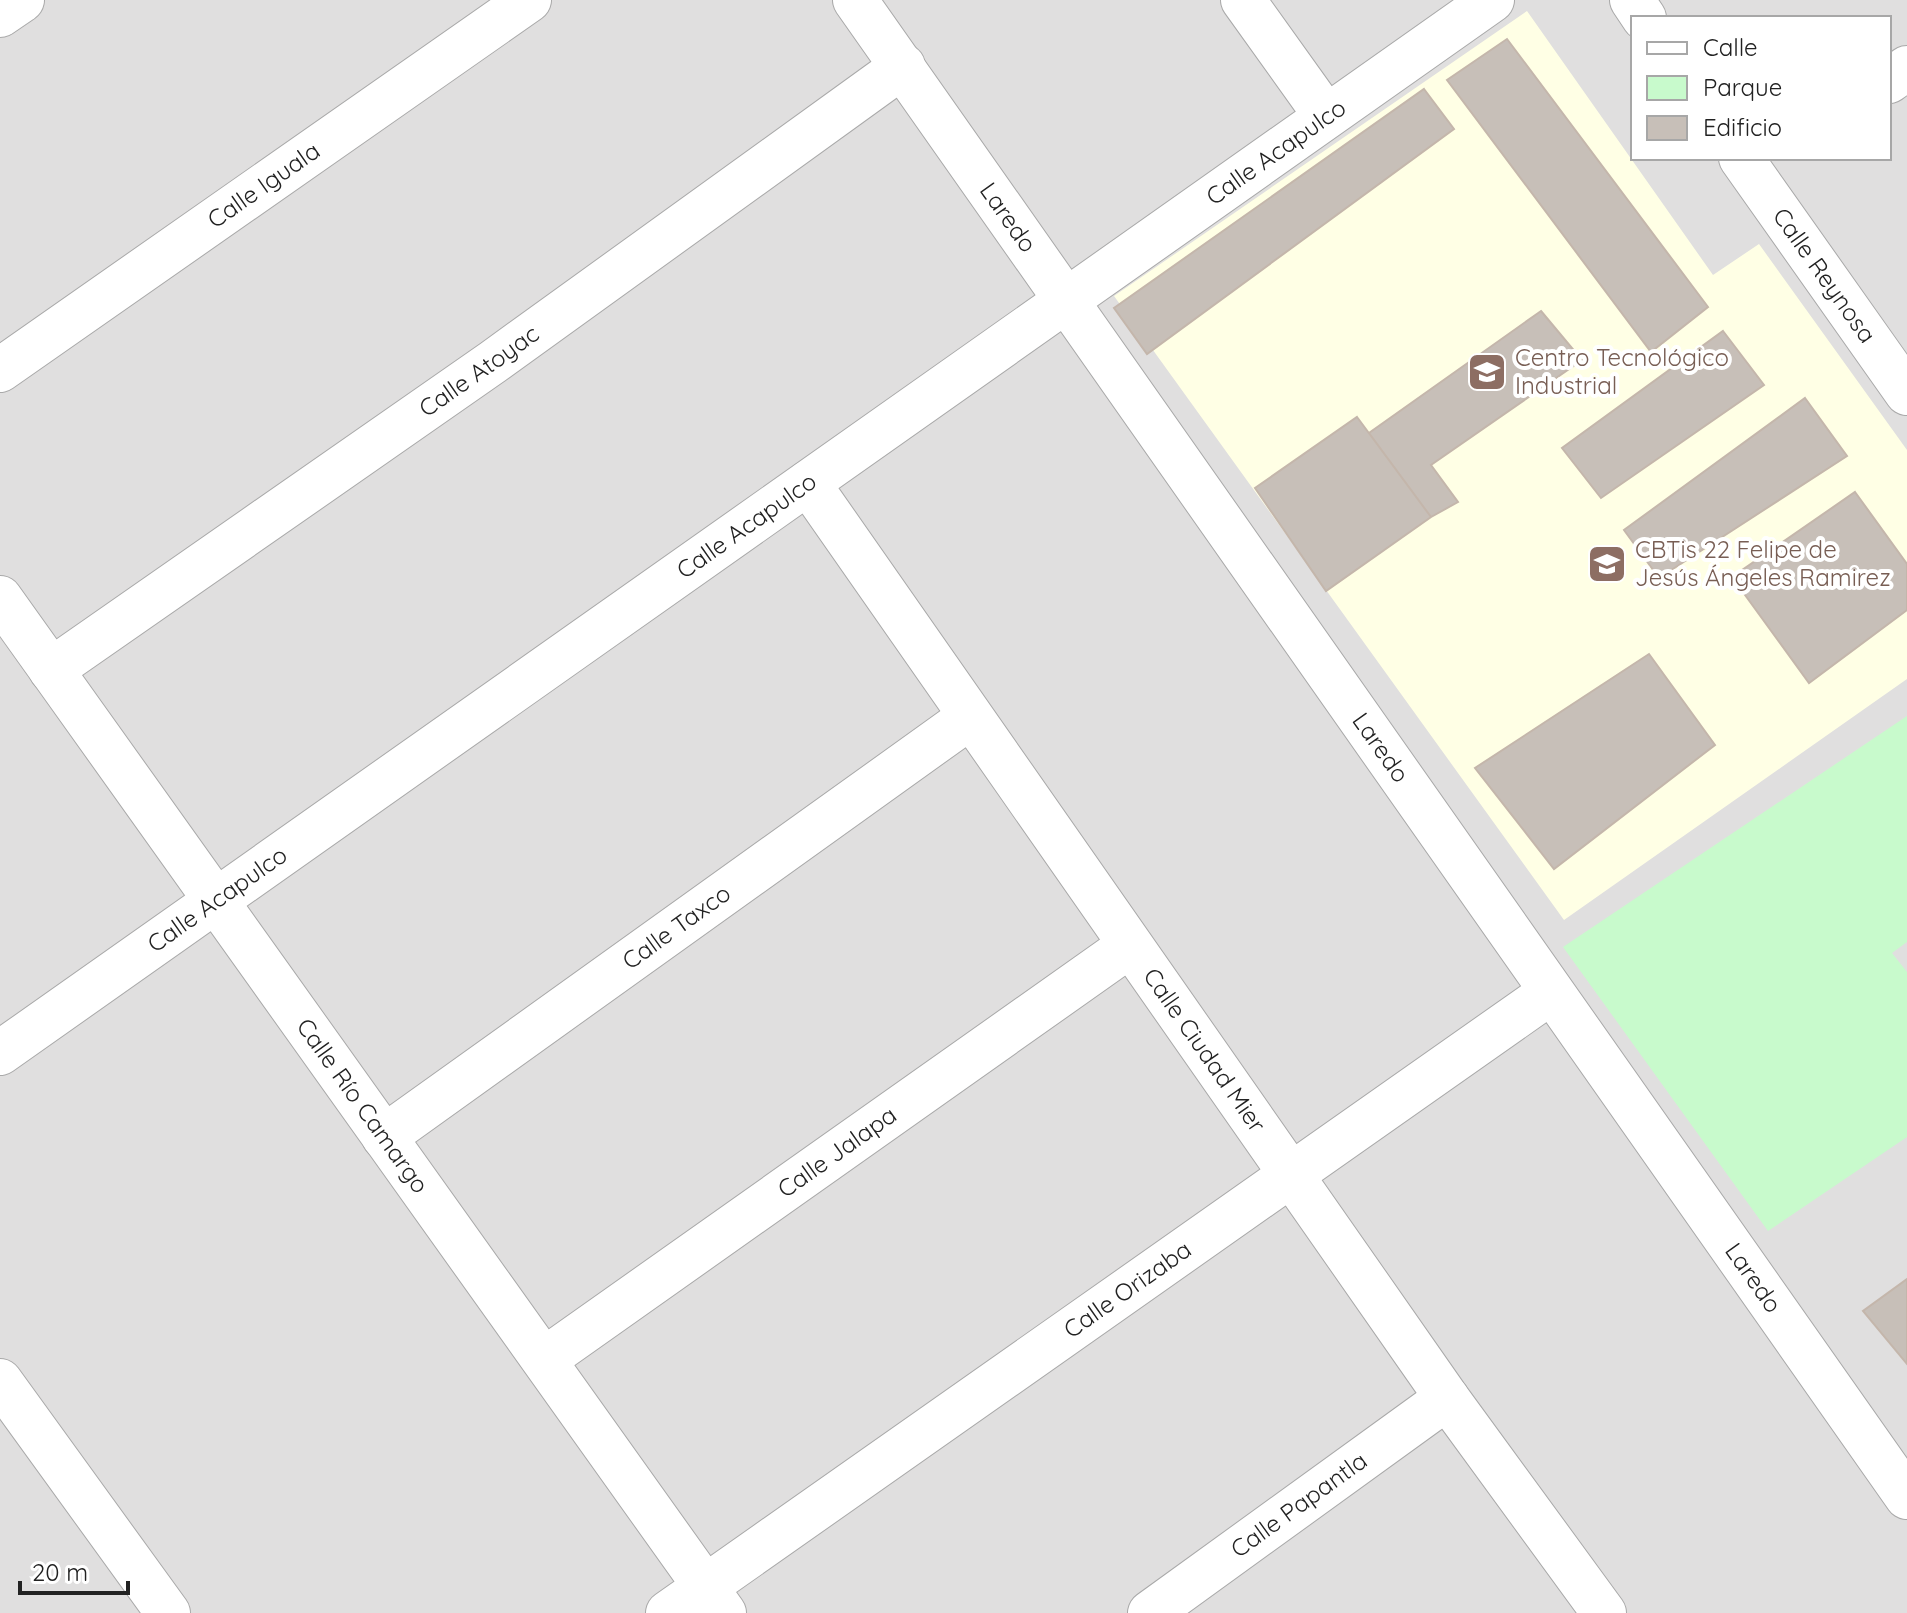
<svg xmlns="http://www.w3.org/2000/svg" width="1907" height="1613" font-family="Quicksand,sans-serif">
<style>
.residential{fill:#e0dfdf;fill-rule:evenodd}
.education{fill:#ffffe5}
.park{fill:#c8facc}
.building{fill:#c7bfb8;stroke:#c4b6ab;stroke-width:2}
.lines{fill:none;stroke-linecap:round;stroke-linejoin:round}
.minor-casing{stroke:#a9a9a9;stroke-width:46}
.minor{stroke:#fff;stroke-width:44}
.labels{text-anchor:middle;stroke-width:8;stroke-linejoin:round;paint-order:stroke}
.street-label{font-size:24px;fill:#222;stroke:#fff}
.education-label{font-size:24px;fill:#785e54;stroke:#fff;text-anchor:start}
</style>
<rect width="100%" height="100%" fill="#f2efe9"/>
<path class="residential" d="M0 0H1907V1613H0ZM1633 18H1889V158H1633Z"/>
<path class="education" d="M1527 11 1713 275 1759 244 1907 450V679L1564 920 1114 296Z"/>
<path class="park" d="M1907 716V942L1892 953 1907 972V1137L1768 1231 1563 947Z"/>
<path class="building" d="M1507 39 1708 307 1651 352 1447 80Z
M1424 89 1454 129 1147 354 1114 308Z
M1541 311 1582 360 1431 465 1458 502 1431 517 1369 433Z
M1723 331 1764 385 1601 498 1562 448Z
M1805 398 1847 456 1659 578 1624 530Z
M1357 417 1431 517 1326 591 1255 488Z
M1855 492 1907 564V610L1809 683 1732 577Z
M1649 654 1715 745 1554 869 1475 768Z
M1907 1279V1364L1863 1311Z"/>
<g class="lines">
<g class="minor-casing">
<g id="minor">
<path id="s1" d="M855 0 1907 1497"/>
<path d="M1243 0 1326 116"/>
<path d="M1632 0 1644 18"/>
<path d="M0 15 22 0"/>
<path d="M1889 81 1907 68"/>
<path id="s2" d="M1741 158 1907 393"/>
<path id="s3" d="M0 370 529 0"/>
<path id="s4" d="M808 483 1447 1398 1604 1613"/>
<path id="s5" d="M0 598 724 1613"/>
<path id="s6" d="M51 670 493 362 903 66"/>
<path id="s7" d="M0 1053 1492 0"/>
<path id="s8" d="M384 1137 970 717"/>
<path id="s9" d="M545 1359 1129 946"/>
<path d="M0 1381 168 1613"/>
<path id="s10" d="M668 1613 1551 992"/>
<path id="s11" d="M1150 1613 1447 1398"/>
</g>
</g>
<use href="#minor" class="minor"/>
</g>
<defs>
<g id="university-square" transform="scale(2)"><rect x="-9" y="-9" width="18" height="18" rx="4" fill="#8d6e63" stroke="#fff"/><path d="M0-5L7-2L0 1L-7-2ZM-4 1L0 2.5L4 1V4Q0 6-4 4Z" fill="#fff"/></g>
</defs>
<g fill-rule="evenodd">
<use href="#university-square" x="1487" y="372"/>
<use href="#university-square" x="1607" y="564"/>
</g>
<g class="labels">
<g class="street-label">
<text dy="8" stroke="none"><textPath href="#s7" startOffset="1562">Calle Acapulco</textPath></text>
<text dy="8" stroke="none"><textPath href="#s3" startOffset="322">Calle Iguala</textPath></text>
<text dy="8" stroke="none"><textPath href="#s1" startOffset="266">Laredo</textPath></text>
<text dy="8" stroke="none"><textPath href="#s2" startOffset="144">Calle Reynosa</textPath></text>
<text dy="8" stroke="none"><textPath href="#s6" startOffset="522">Calle Atoyac</textPath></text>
<text dy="8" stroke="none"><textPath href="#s7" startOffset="914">Calle Acapulco</textPath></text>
<text dy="8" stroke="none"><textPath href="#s1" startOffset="914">Laredo</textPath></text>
<text dy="8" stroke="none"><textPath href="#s7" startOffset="266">Calle Acapulco</textPath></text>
<text dy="8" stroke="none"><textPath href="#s8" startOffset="360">Calle Taxco</textPath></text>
<text dy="8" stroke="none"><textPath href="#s4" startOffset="692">Calle Ciudad Mier</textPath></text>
<text dy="8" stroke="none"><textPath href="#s5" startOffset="624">Calle Río Camargo</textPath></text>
<text dy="8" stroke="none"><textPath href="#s9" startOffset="358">Calle Jalapa</textPath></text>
<text dy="8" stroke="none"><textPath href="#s1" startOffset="1562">Laredo</textPath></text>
<text dy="8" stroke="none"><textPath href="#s10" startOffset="562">Calle Orizaba</textPath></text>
<text dy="8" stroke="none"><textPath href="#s11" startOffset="184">Calle Papantla</textPath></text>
</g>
<g class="education-label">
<text x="1515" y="366">Centro Tecnológico<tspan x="1515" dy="28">Industrial</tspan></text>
<text x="1635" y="558">CBTis 22 Felipe de<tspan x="1635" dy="28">Jesús Ángeles Ramirez</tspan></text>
</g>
</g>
<rect x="1631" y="16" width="260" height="144" fill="#ffffff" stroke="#a7a7a7" stroke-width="2"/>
<rect x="1647" y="42" width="40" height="12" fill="#ffffff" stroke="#a7a7a7" stroke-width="2"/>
<text x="1703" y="56" font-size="24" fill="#222222">Calle</text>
<rect x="1647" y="76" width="40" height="24" fill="#c8facc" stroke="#a7a7a7" stroke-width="2"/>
<text x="1703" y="96" font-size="24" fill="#222222">Parque</text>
<rect x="1647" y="116" width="40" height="24" fill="#c7bfb8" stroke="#a7a7a7" stroke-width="2"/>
<text x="1703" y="136" font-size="24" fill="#222222">Edificio</text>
<path d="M20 1581v12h108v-12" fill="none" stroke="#222222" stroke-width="4"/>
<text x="32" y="1581" font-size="24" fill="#222222" stroke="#ffffff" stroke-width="6" paint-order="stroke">20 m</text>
</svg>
